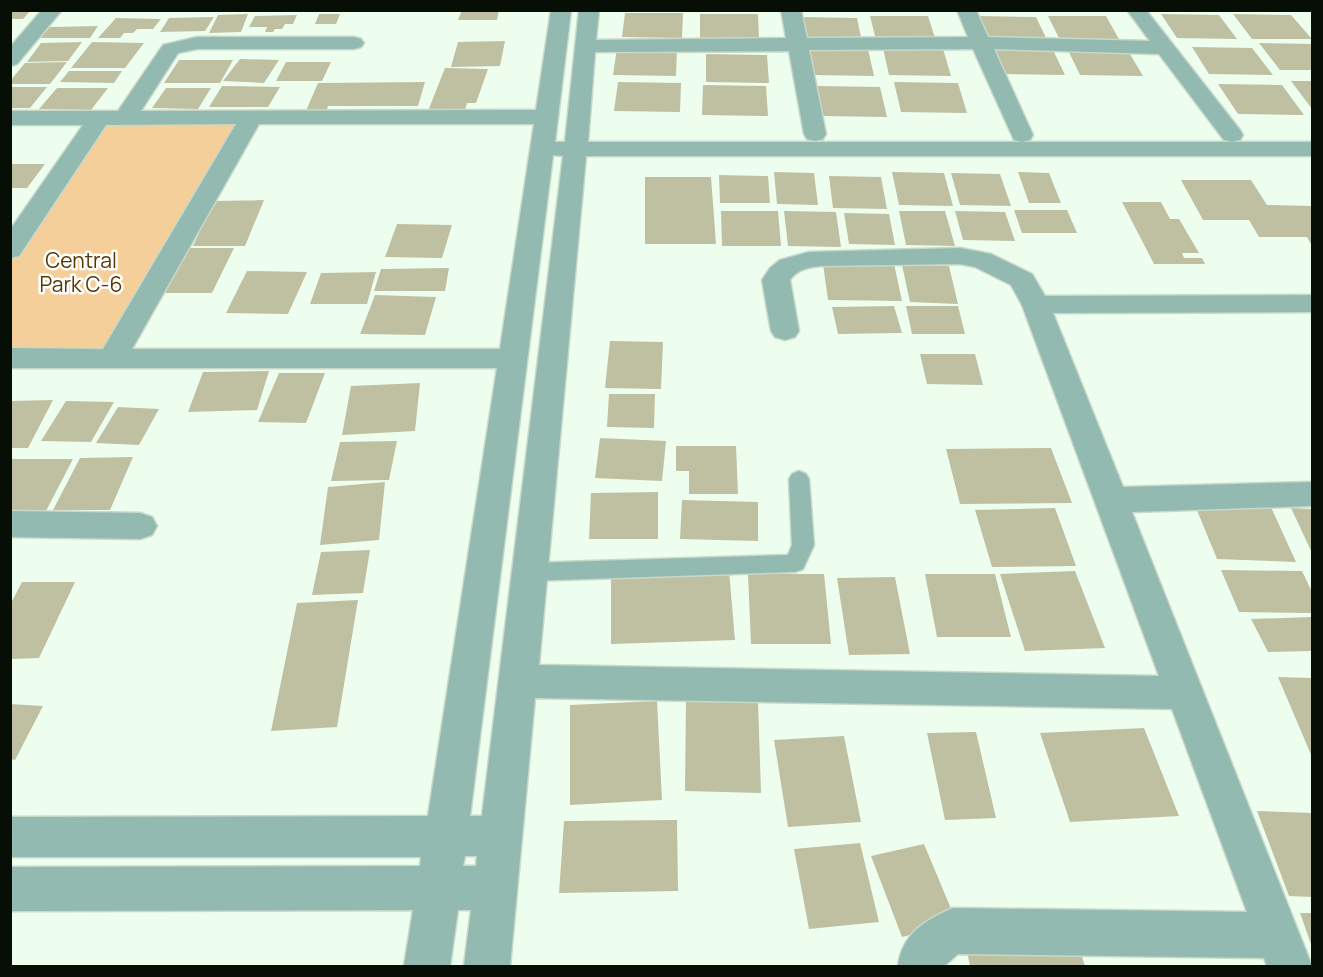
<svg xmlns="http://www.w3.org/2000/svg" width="1323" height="977" font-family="Manrope,sans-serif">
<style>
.green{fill:#f5cf99}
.building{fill:#bec0a1}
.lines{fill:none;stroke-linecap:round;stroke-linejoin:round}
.service-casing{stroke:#c9d8c9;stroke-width:3}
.minor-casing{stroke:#c9d8c9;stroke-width:3}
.service{fill:#93bab1;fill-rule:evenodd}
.minor{fill:#93bab1;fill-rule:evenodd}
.labels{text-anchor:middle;stroke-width:5;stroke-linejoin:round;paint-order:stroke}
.park-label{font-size:21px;fill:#573905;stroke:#fff}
</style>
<rect width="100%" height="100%" fill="#eefeee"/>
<path class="green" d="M98 125H244L112 358H11V252Z"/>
<path class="building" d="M10 10H31L23 19H10Z
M462 10H499L497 20H458Z
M625 13H683L682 38 622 37Z
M248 14 241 32 209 33 218 15Z
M319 14H340L336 24H315Z
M700 14H758L759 39 700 38Z
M1161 14 1219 15 1237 39 1177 38Z
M1233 14 1291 15 1312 39H1252Z
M297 15 293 24H285L282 29H275L273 32H265L267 27H249L255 16Z
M870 16H928L936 41 876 40Z
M978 16 1036 17 1048 42 988 41Z
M1048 16H1106L1120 41 1060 40Z
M214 17 205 31 160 32 169 18Z
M799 17 857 18 862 42 802 41Z
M116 18 161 19 153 29H137L133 33H124L120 38H98Z
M98 26 90 38H40L50 27Z
M505 41 500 66 451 67 458 42Z
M82 42 68 61 27 62 41 43Z
M92 42 144 43 125 68H71Z
M1259 43 1312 44V70H1280Z
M991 47 1052 48 1065 75 1002 74Z
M1192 47 1252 48 1273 75 1209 74Z
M617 48 677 49 676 76 613 75Z
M808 48 868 49 874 76 811 75Z
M883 48 943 49 951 76 889 75Z
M1067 48 1127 49 1143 76 1080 75Z
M706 54 767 55 769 83 706 82Z
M240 59 279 60 264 83 223 81Z
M179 60H233L220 83H164Z
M67 62 50 84H10V81L25 63Z
M286 62H331L322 81H276Z
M445 68 488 69 476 103H467L465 110 428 111Z
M69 71H122L114 83 60 82Z
M1291 81H1312V109Z
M425 82 418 106H328L326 113H305L318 83Z
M618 82 681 83 680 112 614 111Z
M894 82 958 83 967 113 901 112Z
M1218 84 1282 85 1304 115 1238 114Z
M703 85 766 86 768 116 702 115Z
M222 86 280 87 268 107H209Z
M817 86 880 87 887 117 821 116Z
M10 87H47L30 108H10Z
M57 88H108L91 110 39 109Z
M166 88H211L198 109 152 108Z
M10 164H45L27 188H10Z
M774 172 814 173 818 205 777 204Z
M892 172 944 173 953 206 899 205Z
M1018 172 1049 173 1061 203H1029Z
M951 173 1000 174 1011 206 960 205Z
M719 175 768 176 770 203H720Z
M829 176 881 177 887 209 833 208Z
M645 177H711L716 244H645Z
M1181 180H1251L1267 205 1312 206V246L1307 237H1259L1249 220H1203Z
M264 200 245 246H193L214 201Z
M1122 202H1161L1170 219H1179L1199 253H1182L1184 258H1202L1205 264H1154Z
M1014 210H1067L1077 233H1022Z
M721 211H778L781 246H722Z
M784 211 836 212 841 247 788 246Z
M899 211H945L955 246 906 245Z
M955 211 1005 212 1015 241 963 240Z
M844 213 889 214 895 245 849 244Z
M397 224 452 225 442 258 385 257Z
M189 248H234L212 293H164Z
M823 264H894L902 301 828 300Z
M902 265 949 266 958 304 910 302Z
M449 268 445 291H374L381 269Z
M247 271 307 272 288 314 226 313Z
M376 272 367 304H310L321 273Z
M375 295 436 297 425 335 360 334Z
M894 306 902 333 838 334 832 307Z
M906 306H958L965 334H912Z
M610 341 663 342 661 389 605 388Z
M920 354H975L983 385 927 384Z
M269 371 257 410 188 412 203 372Z
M279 373H325L306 423 258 422Z
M420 383 415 431 342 435 351 386Z
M609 394H655L654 428 607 427Z
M53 400 28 448H10V401Z
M66 401 114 402 91 442 41 441Z
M118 407 159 409 139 445 96 443Z
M600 438 666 441 662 481 595 478Z
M397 441 389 480 331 481 340 442Z
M676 446H736L738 494H689V471H676Z
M1051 448 1072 503 960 504 946 449Z
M133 457 110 510H53L80 458Z
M10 459H73L46 511H10Z
M385 482 379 540 320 545 328 487Z
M658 492V539H589L591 493Z
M682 500 758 502V541L680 539Z
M1194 503 1270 505 1296 562 1217 559Z
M1055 508 1076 566 992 567 975 510Z
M1291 508 1312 509V553Z
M370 550 363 593 312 595 321 552Z
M1221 570 1302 571 1312 592V613L1239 612Z
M729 571 735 640 611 644V574Z
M1075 571 1105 648 1025 651 1000 574Z
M748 574H824L831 644H751Z
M925 574H995L1011 637H937Z
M895 577 910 654 849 655 837 578Z
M22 582H75L39 658 10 659V605Z
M358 600 337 727 271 731 297 603Z
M1312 617V651L1268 652 1251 619Z
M1278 677 1312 678V757Z
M686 699 758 701 761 793 685 791Z
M657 701 662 800 570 805V705Z
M10 704 43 706 15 760 10 759Z
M1144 728 1179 816 1070 822 1040 733Z
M976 732 996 818 945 820 927 733Z
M844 736 861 822 788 827 774 740Z
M1257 811 1312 813V897L1289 896Z
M677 820 678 891 559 893 564 821Z
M860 843 879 922 809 929 794 849Z
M924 844 957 923 902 937 871 856Z
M1300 913H1312V947Z
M1079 947 1085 966H970L967 952Z"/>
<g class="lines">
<g class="service-casing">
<path id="service" d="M799 471 806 474 809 479 814 545 803 569 795 572 529 581 521 578 518 572 521 566 529 563 788 555 792 545 789 479 792 474Z"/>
</g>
<g class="minor-casing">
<path id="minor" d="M42 10H62L17 64 10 66V47Z
M551 10H571L555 142H565L579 10H599L596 40 786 38 781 10H801L807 38 968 37 957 10H976L988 37 1150 41 1127 10H1146L1240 130 1243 135 1240 140 1232 142 1224 140 1159 54 994 49 1033 135 1030 140 1022 142 1014 140 973 49 809 50 826 134 823 139 815 141 807 139 804 134 789 51 595 52 588 142H1312V156H586L539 665 1159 676 1022 305 1011 285 975 267 960 264 822 266C810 267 797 269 790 280L799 331 795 337 785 340 775 337 771 331 762 280 770 268 780 260 809 252 960 248 991 254 1032 274 1045 296 1312 295V312L1053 313 1123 487 1312 482V506L1132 512 1312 966H1267L1264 958 958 954 944 966H898C902 934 925 920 953 908L1247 912 1172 709 535 698 510 966H464L471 910H458L450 966H404L413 910 10 911V867L420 866 421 857H10V817L428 816 497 368H10V348L103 349 236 124 106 125 19 256 10 258V230L83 125H10V111H118L163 45 197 37H354L361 39 364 43 361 47 354 49H197L178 53 141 111 536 110ZM259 124H534L500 349H132ZM553 155 563 156 482 816H470ZM465 856H477L476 866H463Z
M10 511 140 513 152 517 157 526 152 535 140 539 10 537Z"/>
</g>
<use href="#service" class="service"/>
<use href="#minor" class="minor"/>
</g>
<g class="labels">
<g class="park-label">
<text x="81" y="268">Central<tspan x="81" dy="24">Park C-6</tspan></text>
</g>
</g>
<rect width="1323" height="977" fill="none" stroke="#060e06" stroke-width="24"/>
</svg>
